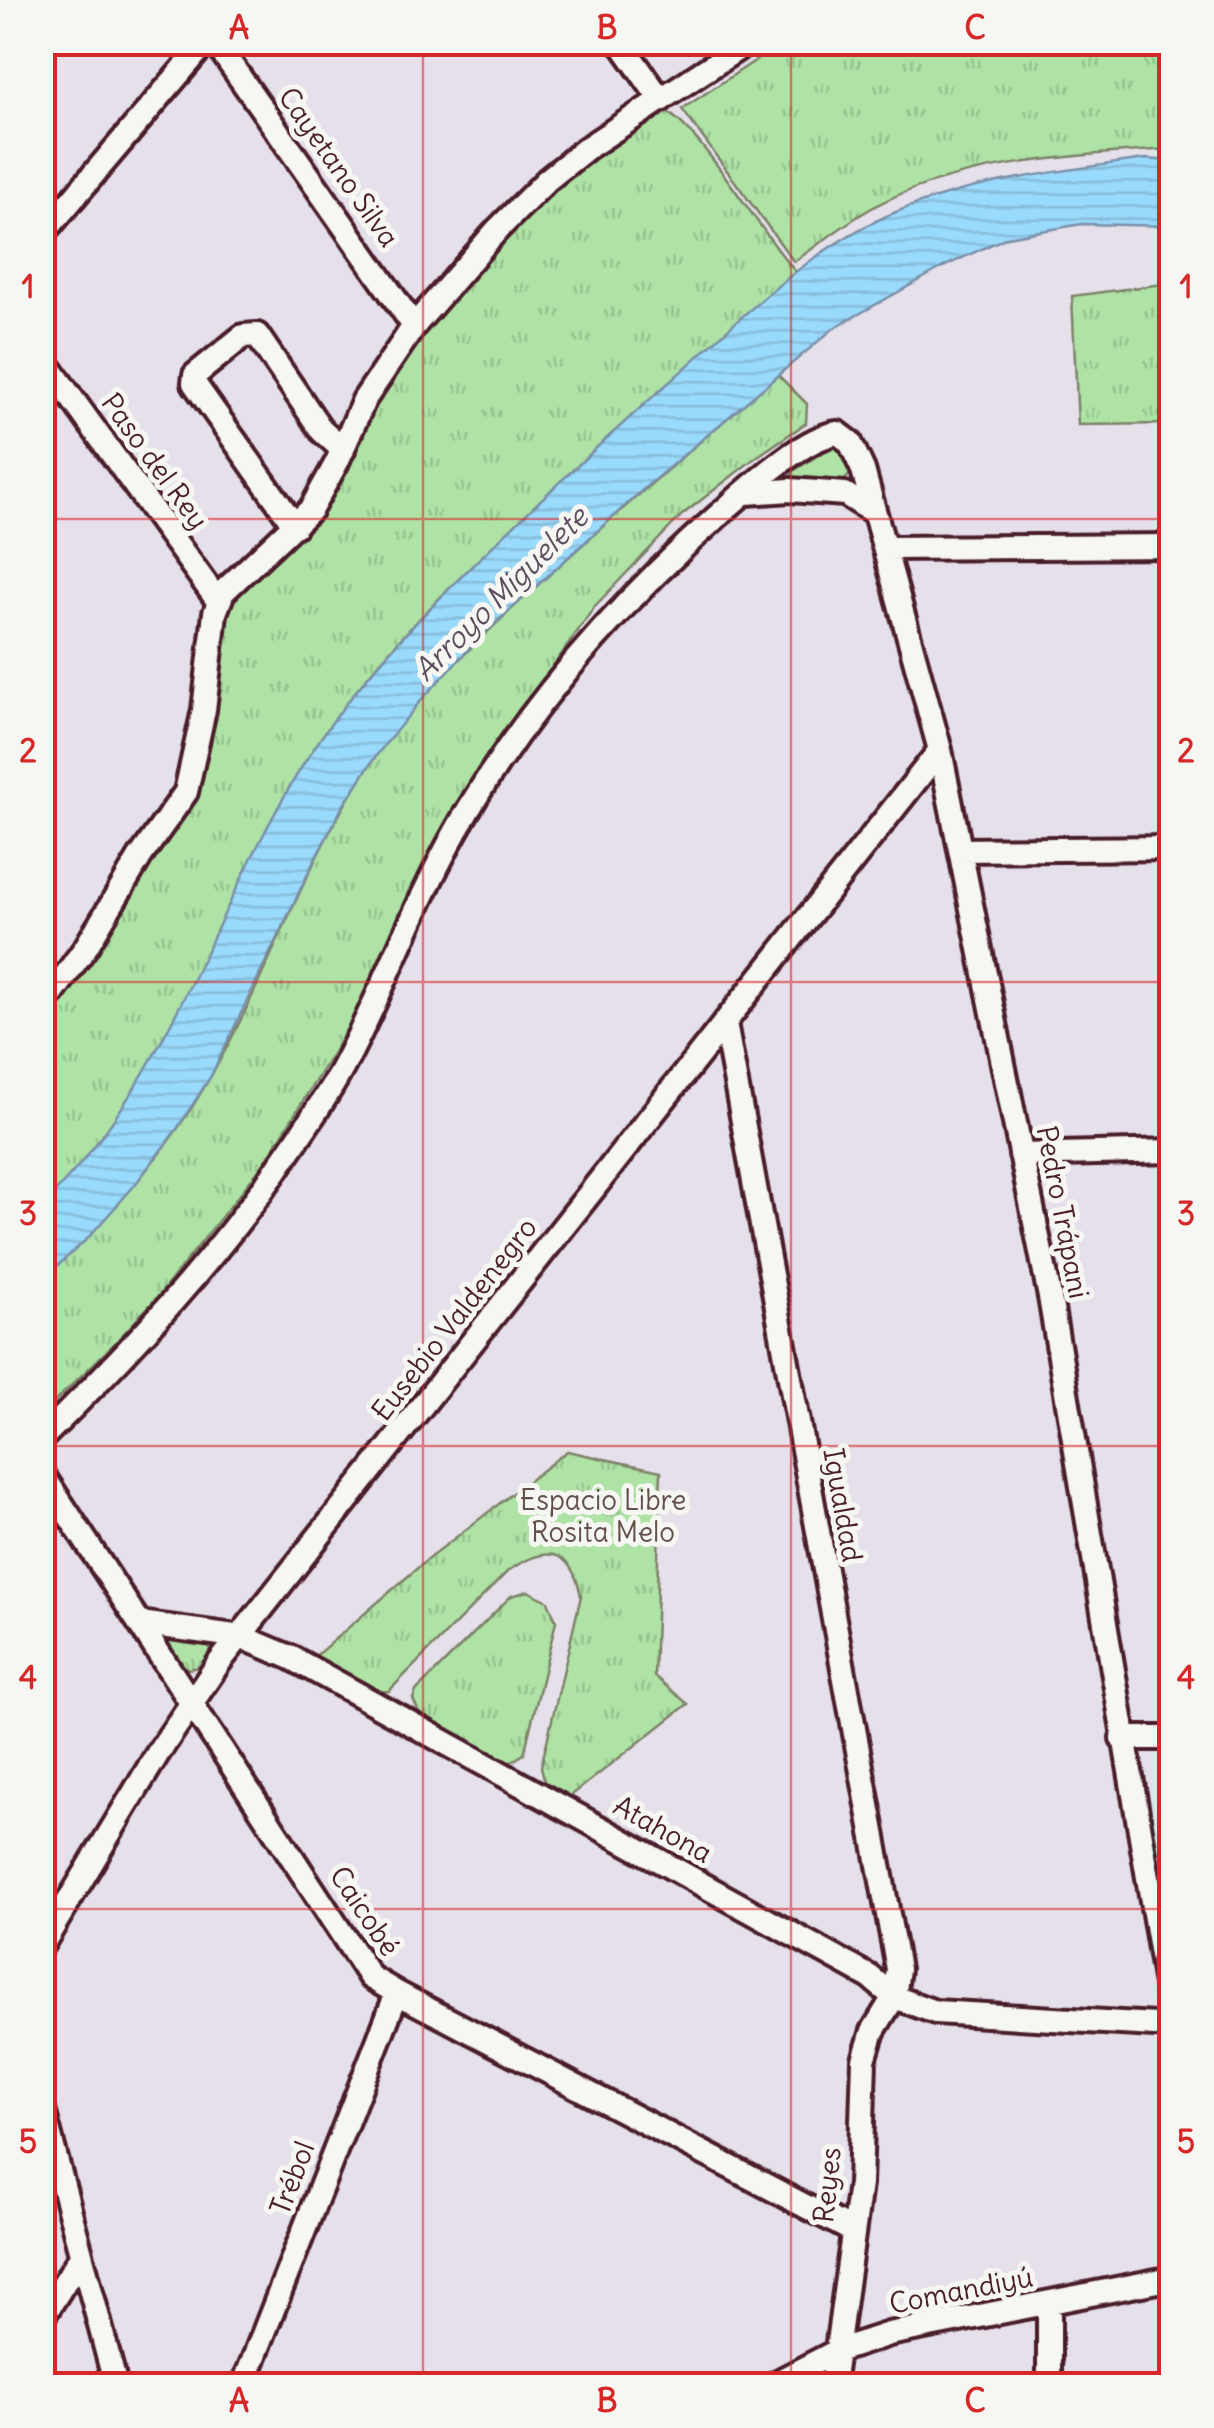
<svg xmlns="http://www.w3.org/2000/svg" width="1214" height="2428" font-family="Delius,sans-serif">
<style>
.grass{fill:url(#grass-tufts);stroke:#7c8168;stroke-width:2.5}
.water{fill:url(#water-rules);stroke:#7a8fa8;stroke-width:2.5}
.lines{fill:none;stroke-linecap:round;stroke-linejoin:round}
.minor-casing{stroke:#4a1f2b;stroke-width:30}
.minor{stroke:#f6f6f2;stroke-width:22}
.grid{fill:none;stroke:#d62828;stroke-width:2.5;stroke-opacity:0.55}
.labels{text-anchor:middle;stroke-width:10;stroke-linejoin:round;paint-order:stroke}
.street-label{font-size:28px;fill:#4a1f2b;stroke:#f6f6f2}
.park-label{font-size:28px;fill:#63504a;stroke:#f6f6f2}
.water-label{font-size:30px;font-style:italic;fill:#5e4e5f;stroke:#f6f6f2}
.neatline{fill:none;stroke:#d62828;stroke-width:4}
.grid-label{font-size:32px;text-anchor:middle;font-weight:bold;fill:#d62828}
</style>
<defs>
<pattern id="grass-tufts" width="24" height="20" patternUnits="userSpaceOnUse" patternTransform="scale(2.5)"><rect width="24" height="20" fill="#aee3a5"/><path d="M3 7l-1-3M5 7V3M7 7l1-3M15 17l-1-3M17 17v-4M19 17l1-3" fill="none" stroke="#97c28e"/></pattern>
<pattern id="water-rules" width="6" height="5" patternUnits="userSpaceOnUse" patternTransform="scale(2.5)"><rect width="6" height="5" fill="#9adafc"/><path d="M0 2.5h6" fill="none" stroke="#86bbd8"/></pattern>
</defs>
<rect width="100%" height="100%" fill="#e6e0eb"/>
<filter id="ink" filterUnits="userSpaceOnUse"><feTurbulence type="fractalNoise" baseFrequency=".01" numOctaves="2"/><feDisplacementMap in="SourceGraphic" scale="20" xChannelSelector="R" yChannelSelector="G"/><feConvolveMatrix kernelMatrix="1 2 1 2 8 2 1 2 1" color-interpolation-filters="sRGB"/></filter>
<g filter="url(#ink)">
<path class="grass" d="M782 43H1171V149C1081 154 949 163 870 209 844 224 819 244 794 262L682 109Z
M664 111C697 123 765 240 797 273 707 347 621 425 536 505 450 586 363 667 301 770 213 913 168 1085 43 1204L42 1019 191 794 226 604 305 524 372 406 418 335 516 224 592 157Z
M1171 283V424L1078 425 1072 296Z
M778 375 807 404 806 423 755 458 682 515 595 606 504 737 411 896 348 1028 266 1161 160 1294 114 1344 43 1413V1279C108 1220 167 1153 211 1076 270 973 305 858 373 760 423 690 487 631 550 574 625 506 701 440 778 375Z
M833 446 843 451 850 474 844 481 789 479 795 470Z
M567 1451 661 1471 654 1676 688 1704 568 1798 546 1785 541 1767 581 1596C571 1547 546 1545 508 1571L389 1691 376 1692 313 1658 428 1559Z
M528 1591 548 1601 556 1621 524 1754 509 1763 421 1717 413 1699 416 1691 511 1596Z
M169 1639 209 1646 213 1654C205 1664 197 1671 183 1668L166 1643Z"/>
<path class="water" d="M1145 159 1171 161V226L1082 224 1007 237 943 267 834 328 647 486 478 639 422 699 375 757 343 806 313 863 211 1076 177 1129 134 1186 87 1239 43 1279V1204C168 1083 212 912 301 768 357 679 429 607 504 535 560 481 616 429 674 378 741 318 812 246 896 212 976 180 1061 171 1145 159Z"/>
<g class="lines">
<g class="minor-casing">
<path id="minor" d="M215 42 414 326
M620 42 661 100
M42 235 206 42
M42 357 218 601
M746 493 790 490 845 494 873 512
M295 526 194 383 195 375 243 336 257 335 322 431 343 450
M886 548 1172 546
M960 850 1172 848
M42 1008 86 947 140 857 186 792 204 710 215 613 223 592 311 509 337 462 364 400 414 326 497 230 547 180 587 148 748 42
M725 1023 898 1969 894 1997 873 2031 864 2060 860 2184 832 2386
M1021 1155 1172 1151
M42 1438C130 1351 215 1261 284 1159 305 1128 328 1096 345 1063 385 987 414 906 456 831 524 710 618 604 721 513 748 489 803 437 838 433L850 442 863 470 940 750 1050 1297 1172 2020
M42 1474 370 1977 397 1993 853 2231
M140 1623 242 1637 292 1658 870 1977 894 1997 935 2012 1172 2026
M1122 1738H1172
M42 1945 158 1753 218 1664 940 750
M42 2106 116 2386
M1049 2303V2386
M42 2318 81 2256
M243 2386 397 1993
M770 2386 837 2351 889 2334 1172 2278"/>
</g>
<use href="#minor" class="minor"/>
</g>
</g>
<path class="grid" d="M423 42V2386M791 42V2386M42 519H1172M42 982H1172M42 1446H1172M42 1909H1172"/>
<g class="labels">
<g class="street-label">
<text transform="translate(339 167) rotate(55)" y="10">Cayetano Silva</text>
<text transform="translate(155 461) rotate(54)" y="10">Paso del Rey</text>
<text transform="translate(1063 1212) rotate(79)" y="10">Pedro Trápani</text>
<text transform="translate(454 1319) rotate(-52)" y="10">Eusebio Valdenegro</text>
<text transform="translate(843 1505) rotate(80)" y="10">Igualdad</text>
<text transform="translate(663 1829) rotate(29)" y="10">Atahona</text>
<text transform="translate(365 1911) rotate(56)" y="10">Caicobé</text>
<text transform="translate(292 2178) rotate(-69)" y="10">Trébol</text>
<text transform="translate(827 2185) rotate(-84)" y="10">Reyes</text>
<text transform="translate(961 2290) rotate(-11)" y="10">Comandiyú</text>
</g>
<g class="park-label">
<text x="603" y="1510">Espacio Libre<tspan x="603" dy="32">Rosita Melo</tspan></text>
</g>
<g class="water-label">
<text transform="translate(501 594) rotate(-45)" y="10">Arroyo Miguelete</text>
</g>
</g>
<rect width="1214" height="2428" fill="none" stroke="#f6f6f2" stroke-width="110"/>
<rect x="55" y="55" width="1104" height="2318" class="neatline"/>
<g class="grid-label">
<text x="239" y="39">A</text>
<text x="607" y="39">B</text>
<text x="975" y="39">C</text>
<text x="28" y="298">1</text>
<text x="1186" y="298">1</text>
<text x="28" y="762">2</text>
<text x="1186" y="762">2</text>
<text x="28" y="1225">3</text>
<text x="1186" y="1225">3</text>
<text x="28" y="1689">4</text>
<text x="1186" y="1689">4</text>
<text x="28" y="2153">5</text>
<text x="1186" y="2153">5</text>
<text x="239" y="2412">A</text>
<text x="607" y="2412">B</text>
<text x="975" y="2412">C</text>
</g>
</svg>
